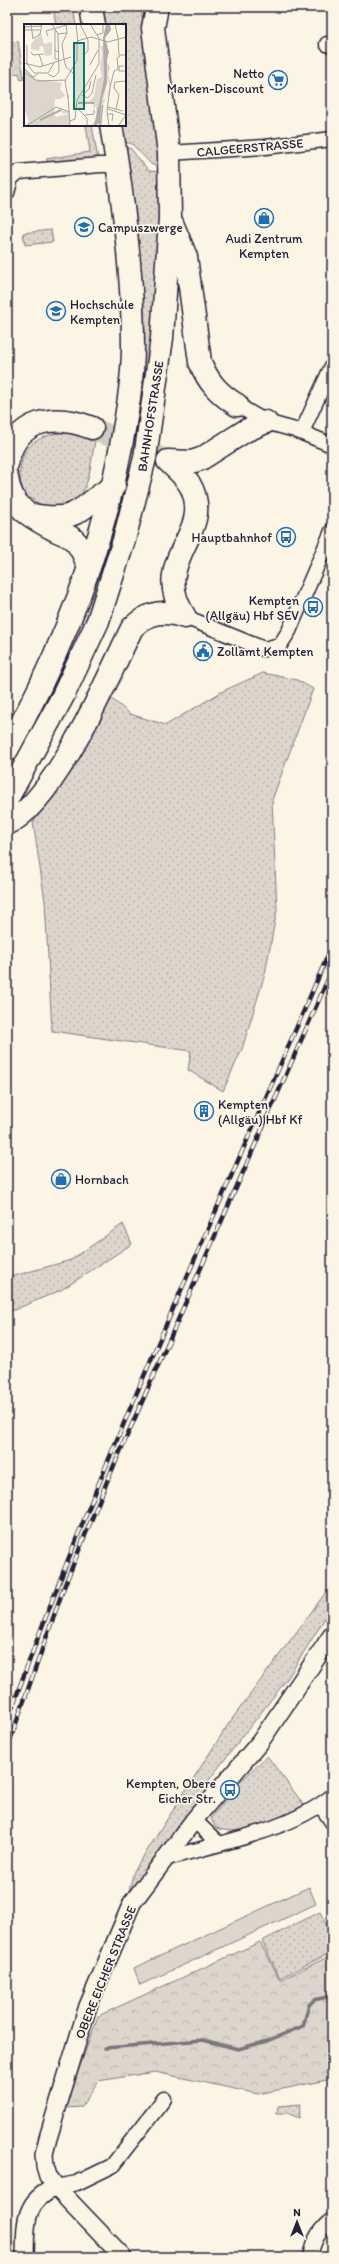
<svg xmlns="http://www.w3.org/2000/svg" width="339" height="2264" font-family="Itim,sans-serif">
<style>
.grass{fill:url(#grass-dots);stroke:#7f7c84}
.forest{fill:url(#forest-crowns);stroke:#7f7c84}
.garden{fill:#dcd6cc;stroke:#7f7c84}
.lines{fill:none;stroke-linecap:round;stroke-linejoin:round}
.stream{stroke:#78757e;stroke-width:3.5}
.primary-tunnel{stroke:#d0cbc3;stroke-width:22;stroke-dasharray:22 11;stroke-linecap:butt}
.minor-casing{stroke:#22223b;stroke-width:17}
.tertiary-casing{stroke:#22223b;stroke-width:20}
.primary-casing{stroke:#22223b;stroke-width:25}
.minor{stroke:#fcf5e5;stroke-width:14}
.tertiary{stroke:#fcf5e5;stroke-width:17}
.primary{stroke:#fcf5e5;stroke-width:22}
.rail-casing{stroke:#22223b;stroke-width:4.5}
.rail{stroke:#fcf5e5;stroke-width:3;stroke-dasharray:9;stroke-linecap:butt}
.labels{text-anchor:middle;stroke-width:3.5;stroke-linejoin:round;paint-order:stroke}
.poi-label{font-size:13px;fill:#22223b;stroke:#fcf5e5;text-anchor:start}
.street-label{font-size:13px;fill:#22223b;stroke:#fcf5e5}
.inset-river{fill:none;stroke:#b2adab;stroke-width:2}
.inset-road{fill:none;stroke:#a5a1a1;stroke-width:1}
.view{fill:#0f766e;fill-opacity:0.15;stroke:#0f766e;stroke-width:2}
.inset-edge{fill:none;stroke:#22223b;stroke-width:2}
</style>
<defs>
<pattern id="grass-dots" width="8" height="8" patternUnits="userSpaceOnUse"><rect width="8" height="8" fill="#dcd6cc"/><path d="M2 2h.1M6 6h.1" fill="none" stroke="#bcb7b0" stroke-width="1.8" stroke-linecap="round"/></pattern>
<pattern id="forest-crowns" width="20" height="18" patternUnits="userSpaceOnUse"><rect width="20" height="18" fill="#dcd6cc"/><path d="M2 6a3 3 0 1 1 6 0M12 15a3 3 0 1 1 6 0" fill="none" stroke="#bcb7b0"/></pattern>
</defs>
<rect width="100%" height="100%" fill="#fcf5e5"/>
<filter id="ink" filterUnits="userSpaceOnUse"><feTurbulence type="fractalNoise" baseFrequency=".025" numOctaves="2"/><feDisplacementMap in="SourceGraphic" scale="8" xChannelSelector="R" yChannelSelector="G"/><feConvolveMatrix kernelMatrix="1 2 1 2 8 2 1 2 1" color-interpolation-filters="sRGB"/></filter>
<g filter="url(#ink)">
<path class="grass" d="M53 7H73L76 25H56Z
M99 7H140L145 32 161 165H152L131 143H120L117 125H125V25H101Z
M18 41 24 79 21 80 19 73 7 75V43Z
M86 125H92L98 160 52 165 46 159 90 152Z
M130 148 149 171 161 172 155 337 139 454 90 620 61 687 49 682 125 463 121 149Z
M51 230 53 242 25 245 23 233Z
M65 432 95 441C91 460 90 488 76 502 63 515 34 506 24 492 20 487 20 478 20 472 21 444 41 435 65 432Z
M263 673 297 680 313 689 272 800 277 910 265 974 242 1049 223 1091 188 1070 191 1051 52 1031 45 901 33 822C66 783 85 740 107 695L130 714 166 725 223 691Z
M123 1224 132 1244 61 1290 7 1313V1278L71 1260Z
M332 1584V1607L287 1679 205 1785 211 1790 127 1898 134 1871 229 1723Z
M267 1756 304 1805C281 1817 242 1838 216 1828L211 1819 213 1815 243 1779Z
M320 1912 332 1936V1952L280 1978 262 1941Z
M301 2104 299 2118 287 2113H277L278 2106Z"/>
<path class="forest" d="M260 1942 280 1980 332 1955V2079L258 2094 155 2072 98 2081 82 2107 65 2108 98 2016Z"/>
<path class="garden" d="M309 1887 316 1904 140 1985 134 1968Z"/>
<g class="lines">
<path class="stream" d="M105 2048 203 2040 238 2049 267 2041 303 2026 309 2005 314 2000 332 1996"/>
<path class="primary-tunnel" d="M92 428 168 461"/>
<g class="minor-casing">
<path id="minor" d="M327 44 332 46
M169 153 265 147 332 139
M7 193 11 178 19 172 100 165H117
M237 405 266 422 295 430 332 445
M302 432 332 366
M185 617 264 649 280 645 289 631 332 531
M321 1806 332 1822
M194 1820 218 1843
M164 1859C218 1843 288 1832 332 1796
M56 2187 77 2183 112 2166 164 2099
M310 2257C313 2241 319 2229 332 2220"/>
</g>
<g class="tertiary-casing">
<path id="tertiary" d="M25 2257C26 2225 22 2202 56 2187
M123 2257 56 2187 48 2176 45 2166 44 2154 48 2138 88 2006 132 1903 194 1820 260 1742 332 1635"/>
</g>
<g class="primary-casing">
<path id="primary" d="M91 7 94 25
M172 223 186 257 200 362C208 382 219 394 237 405
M168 461C177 470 187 477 192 489 213 536 148 560 185 617
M168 461 191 462 201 459 245 431 266 422
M7 464C15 419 54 413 92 428
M7 478C11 508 32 518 57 531 62 533 69 536 73 539 82 547 85 558 89 568
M33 515C81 524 79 506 114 486
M7 750C60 655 101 553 121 446 127 413 133 379 133 346 133 272 123 197 111 125
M7 799 63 696 98 621 124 540 145 458 162 338 170 218 169 153 153 28 157 7
M7 824C55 802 108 677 132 628 149 611 164 610 185 617"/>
</g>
<use href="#minor" class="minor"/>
<use href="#tertiary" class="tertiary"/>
<use href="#primary" class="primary"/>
<g class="rail-casing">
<path id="rail" d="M7 1722C101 1457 221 1204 332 946
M7 1749 64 1587 108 1479 332 970"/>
</g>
<use href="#rail" class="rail"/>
</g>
</g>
<defs>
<g id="supermarket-ring" transform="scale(1)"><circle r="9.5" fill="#fcf5e5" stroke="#1f6fb2" stroke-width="1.5"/><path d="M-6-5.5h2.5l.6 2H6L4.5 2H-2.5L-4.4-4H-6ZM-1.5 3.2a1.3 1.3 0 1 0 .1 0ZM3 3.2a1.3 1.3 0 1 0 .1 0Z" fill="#1f6fb2"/></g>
<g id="shop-ring" transform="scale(1)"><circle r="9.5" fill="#fcf5e5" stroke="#1f6fb2" stroke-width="1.5"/><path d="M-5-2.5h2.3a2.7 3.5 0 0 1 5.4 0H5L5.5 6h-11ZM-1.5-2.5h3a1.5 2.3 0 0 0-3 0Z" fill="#1f6fb2"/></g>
<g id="school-ring" transform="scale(1)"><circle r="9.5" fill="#fcf5e5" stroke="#1f6fb2" stroke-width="1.5"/><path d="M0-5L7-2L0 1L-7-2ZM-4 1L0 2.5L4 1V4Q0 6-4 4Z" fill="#1f6fb2"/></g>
<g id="university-ring" transform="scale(1)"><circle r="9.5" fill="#fcf5e5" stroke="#1f6fb2" stroke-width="1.5"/><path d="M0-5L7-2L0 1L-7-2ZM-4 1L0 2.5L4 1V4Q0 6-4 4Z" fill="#1f6fb2"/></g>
<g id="bus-ring" transform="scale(1)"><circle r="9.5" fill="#fcf5e5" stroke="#1f6fb2" stroke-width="1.5"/><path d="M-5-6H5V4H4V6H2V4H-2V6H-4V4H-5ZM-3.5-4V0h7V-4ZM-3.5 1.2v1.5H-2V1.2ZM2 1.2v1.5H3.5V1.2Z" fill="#1f6fb2"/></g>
<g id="civic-ring" transform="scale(1)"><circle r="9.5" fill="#fcf5e5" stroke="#1f6fb2" stroke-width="1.5"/><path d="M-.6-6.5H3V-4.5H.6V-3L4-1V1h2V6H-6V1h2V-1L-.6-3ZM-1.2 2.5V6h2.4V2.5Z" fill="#1f6fb2"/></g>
<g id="building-ring" transform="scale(1)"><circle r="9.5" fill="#fcf5e5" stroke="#1f6fb2" stroke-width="1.5"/><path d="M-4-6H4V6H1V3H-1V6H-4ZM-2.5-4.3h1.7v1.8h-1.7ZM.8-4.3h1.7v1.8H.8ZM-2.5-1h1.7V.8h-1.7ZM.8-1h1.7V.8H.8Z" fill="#1f6fb2"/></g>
</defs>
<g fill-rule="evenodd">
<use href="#supermarket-ring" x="278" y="80"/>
<use href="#shop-ring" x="264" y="218"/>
<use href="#school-ring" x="84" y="227"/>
<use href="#university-ring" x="56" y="311"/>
<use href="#bus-ring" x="286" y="537"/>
<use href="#bus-ring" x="313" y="607"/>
<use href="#civic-ring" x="203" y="651"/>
<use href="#building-ring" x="204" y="1111"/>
<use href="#shop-ring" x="61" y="1179"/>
<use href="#bus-ring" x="230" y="1790"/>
</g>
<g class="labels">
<g class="poi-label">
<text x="264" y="78" text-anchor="end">Netto<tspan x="264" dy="15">Marken-Discount</tspan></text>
<text x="98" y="232">Campuszwerge</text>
<text x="264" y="243" text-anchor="middle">Audi Zentrum<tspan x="264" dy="15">Kempten</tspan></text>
<text x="70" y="309">Hochschule<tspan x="70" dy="15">Kempten</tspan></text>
<text x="272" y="542" text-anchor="end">Hauptbahnhof</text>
<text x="299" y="605" text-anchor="end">Kempten<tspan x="299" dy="15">(Allgäu) Hbf SEV</tspan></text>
<text x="217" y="656">Zollamt Kempten</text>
<text x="218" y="1109">Kempten<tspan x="218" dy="15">(Allgäu) Hbf Kf</tspan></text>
<text x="75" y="1184">Hornbach</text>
<text x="216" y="1788" text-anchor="end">Kempten, Obere<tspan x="216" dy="15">Eicher Str.</tspan></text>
</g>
<g class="street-label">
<text transform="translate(250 147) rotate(-5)" y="5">CALGEERSTRASSE</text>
<text transform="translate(150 416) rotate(-81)" y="5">BAHNHOFSTRASSE</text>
<text transform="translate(105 1972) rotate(-68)" y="5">OBERE EICHER STRASSE</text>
</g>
</g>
<g transform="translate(24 24)">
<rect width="102" height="102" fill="#fcf5e5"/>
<path d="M17 9 20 20 28 18V31L21 32 19 22H16L15 27 7 25V20ZM0 44 12 55 38 59 36 65 41 71 37 75H31L30 90 32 93 45 90 38 89 37 86 45 88 46 102H38L39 92 36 98 31 94 22 96 21 102H2L5 97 0 84Z" fill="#dcd6cc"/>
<path d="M80 21 81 51 74 81V92L70 102H67L73 94 72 81 70 86 69 80 53 78 66 77 70 72 73 55 78 53 76 44 78 29 77 23 73 24ZM83 39 86 42 84 51 87 60 85 70 79 80 78 102H75L78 75 83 62 79 76 82 75 86 63 83 54ZM39 92 38 102H21L22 96 31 94 36 98Z" fill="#dcd6cc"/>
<path d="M82 0H86L87 6 81 14 85 28 83 36V59L78 75 76 99 70 102 80 55 79 14Z" fill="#b2adab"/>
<path class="inset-river" d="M54 79H70M16 96 37 86"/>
<path class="inset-road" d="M7 0 9 15M28 0 34 10 43 9M42 0 43 9 38 20 40 35 42 43 50 50M52 0 54 19M56 0 64 16V27L59 32M66 0 76 16M91 0 94 14M0 3 17 2M0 6H16M31 6V26L34 28M73 11 79 9V0M24 12 22 7 46 0M94 14 95 31H102M9 15 16 10 18 0M3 21V40L10 49H24L30 39M31 26V35H35M7 28 9 31 20 30M15 30 19 42M0 39 16 43 47 33M66 41 74 26M100 42H95V47H101M0 44 9 53 14 50M0 48 13 57 42 56M24 50 30 53 35 48 34 10M102 57V40M90 64 95 71 92 85M90 64 91 58 102 57M44 71 46 102M58 72 65 65 67 57M59 72 64 74 68 69 72 51M44 74 41 57 53 36V17L67 13 84 18 102 13M52 83 63 94V102M84 83 99 87M84 85 102 91M84 90H89L88 97M61 91 70 90V86M46 97 51 95 53 76 75 40V15M2 102 32 83 46 88M76 102 79 81M85 102 83 87 86 63 90 47 94 45 93 34 96 32M94 102 102 91"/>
<path class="view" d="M50 19H60V85H50Z"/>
<rect width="102" height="102" class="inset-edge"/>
</g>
<rect width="339" height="2264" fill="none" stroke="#fcf5e5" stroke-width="24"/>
<rect x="12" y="12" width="315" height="2240" fill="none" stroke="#22223b" stroke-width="1.5" filter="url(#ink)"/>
<g transform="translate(297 2222)" stroke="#fcf5e5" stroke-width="3" paint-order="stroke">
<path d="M0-3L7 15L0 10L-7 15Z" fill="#22223b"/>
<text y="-6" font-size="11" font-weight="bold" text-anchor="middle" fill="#22223b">N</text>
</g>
</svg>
